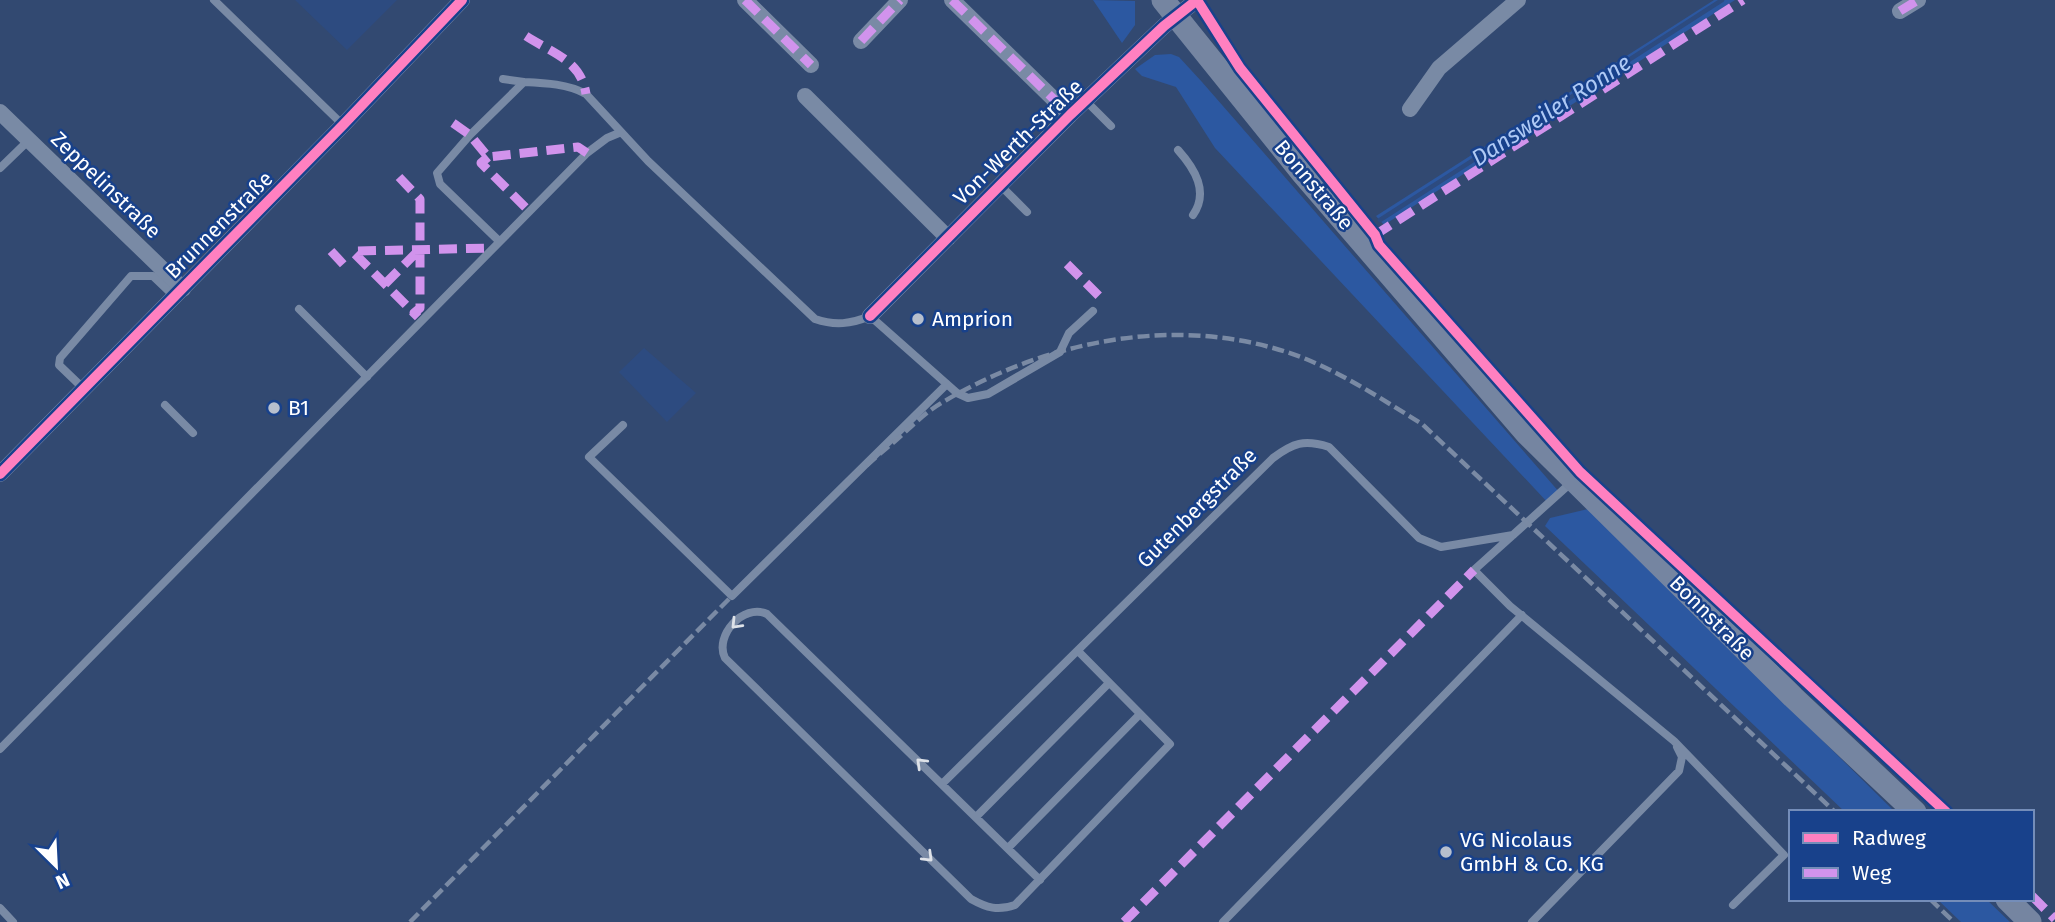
<svg xmlns="http://www.w3.org/2000/svg" width="2055" height="922" font-family="'Fira Sans',sans-serif">
<style>
.green{fill:#2c58a1}
.water{fill:#2d4b80}
.lines{fill:none;stroke-linecap:round;stroke-linejoin:round}
.stream{stroke:#2d4b80;stroke-width:4.5}
.lane{stroke:#798aa5;stroke-width:8}
.street{stroke:#798aa5;stroke-width:16}
.secondary{stroke:#7585a1;stroke-width:23}
.rail{stroke:#7a8aa4;stroke-width:4.5;stroke-dasharray:12 5;stroke-linecap:butt}
.quiet{stroke:#d193ec;stroke-width:9;stroke-dasharray:18 9;stroke-linecap:butt}
.cycleway-casing{stroke:#18418b;stroke-width:15}
.cycleway{stroke:#ff80c0;stroke-width:10}
.oneway{stroke:#dee2e8}
.poi-dot{fill:#b7bfcd;stroke:#18418b;stroke-width:2.5}
.labels{text-anchor:middle;stroke-width:5;stroke-linejoin:round;paint-order:stroke}
.street-label{font-size:21px;fill:#fff;stroke:#18418b}
.poi-label{font-size:21px;fill:#fff;stroke:#18418b;text-anchor:start}
.water-label{font-size:23px;font-style:italic;fill:#aec9f5;stroke:#18418b}
</style>
<rect width="100%" height="100%" fill="#324971"/>
<path class="green" d="M1093 0 1135 1V25L1122 43Z
M1714 0H1735L1384 225 1376 216Z
M1171 54 1179 57 1202 82 1560 493 1549 504 1215 148 1176 87 1142 76 1135 69 1155 55Z
M1588 509 1895 812H1845L1545 526 1550 518Z
M1937 899H1986L2010 922H1961Z"/>
<path class="water" d="M295 0H397L347 50Z
M644 348 696 393 667 422 619 372Z"/>
<g class="lines">
<path class="stream" d="M1380 220 1722 0"/>
<path class="lane" d="M214 0 343 125
M503 79 524 82
M1087 102 1111 126
M1178 150C1195 169 1209 192 1193 215
M0 168 29 140
M1000 185 1027 212
M499 241 440 184 437 173 470 135 524 82C546 83 568 84 586 94L648 161 815 319C835 326 851 324 870 316L957 393 968 398 988 394 1060 352 1069 333 1093 311
M299 309 367 377
M84 389 59 365 60 358 131 276H153L175 297
M165 405 193 433
M623 425 589 457 732 596 947 384
M1573 481 1474 570 1510 606 1674 741 1784 855 1733 905
M0 749 587 153 607 138 619 133
M942 784 1273 458C1293 443 1304 439 1329 447L1419 538 1441 547 1513 535
M976 817 1109 683
M1008 848 1140 714
M1040 880 767 614C743 603 714 636 725 658L971 899C987 908 998 911 1015 905L1170 744 1078 651
M0 908 13 922
M1223 922 1522 615
M1532 922 1679 771 1682 757 1677 747"/>
<path class="street" d="M745 0 811 65
M952 0 1070 115
M1900 11 1918 0
M861 41 900 0
M805 96 948 238
M1410 109 1439 68 1518 0
M0 112 183 289
M870 316 1070 115 1164 26 1197 0
M0 474 343 125 462 0"/>
<path class="secondary" d="M1163 0 1303 174 1526 433 1793 697 1915 812
M2007 899 2030 922"/>
<path class="rail" d="M1930 899 1954 922
M410 922C512 819 614 715 716 612 774 554 831 494 894 442 909 429 925 412 943 402 1051 338 1187 312 1306 359 1347 376 1385 401 1422 424L1835 812"/>
<path class="quiet" d="M745 0 811 65
M952 0 1070 115
M1900 11 1918 0
M526 36C552 53 581 60 586 94
M861 41 900 0
M453 123 470 135 488 157 578 147 587 153
M488 157 481 163 529 211
M399 177 420 199V308L414 313 422 321
M1375 235 1743 0
M331 251 344 265
M358 251 492 248
M355 254 414 313
M1067 264 1082 279
M1086 283 1104 301
M385 284 419 250
M2032 896 2055 919
M1124 922 1474 570"/>
<g class="cycleway-casing">
<path id="cycleway" d="M1197 0 1240 68 1375 235 1379 245 1580 472 1946 812
M870 316 1070 115 1164 26 1197 0
M0 474 343 125 462 0"/>
</g>
<use href="#cycleway" class="cycleway"/>
</g>
<defs><path id="oneway-chevron" d="M-2-3.5L2.5 0L-2 3.5" fill="none" stroke-width="1.6" stroke-linecap="round" stroke-linejoin="round" transform="scale(1.75)"/></defs>
<g class="oneway">
<use href="#oneway-chevron" transform="translate(736 624) rotate(134)"/>
<use href="#oneway-chevron" transform="translate(921 763) rotate(-136)"/>
<use href="#oneway-chevron" transform="translate(928 857) rotate(44)"/>
</g>
<g class="poi-dot">
<circle cx="918" cy="319" r="7"/>
<circle cx="274" cy="408" r="7"/>
<circle cx="1446" cy="852" r="7"/>
</g>
<g class="labels">
<g class="street-label">
<text transform="translate(1018 142) rotate(-44)" y="7">Von-Werth-Straße</text>
<text transform="translate(106 185) rotate(44)" y="7">Zeppelinstraße</text>
<text transform="translate(1314 185) rotate(50)" y="7">Bonnstraße</text>
<text transform="translate(219 225) rotate(-45)" y="7">Brunnenstraße</text>
<text transform="translate(1197 508) rotate(-45)" y="7">Gutenbergstraße</text>
<text transform="translate(1712 618) rotate(45)" y="7">Bonnstraße</text>
</g>
<g class="poi-label">
<text x="932" y="326">Amprion</text>
<text x="288" y="415">B1</text>
<text x="1460" y="847">VG Nicolaus<tspan x="1460" dy="24">GmbH &amp; Co. KG</tspan></text>
</g>
<g class="water-label">
<text transform="translate(1551 110) rotate(-33)" y="8">Dansweiler Ronne</text>
</g>
</g>
<rect x="1789" y="810" width="245" height="91" fill="#18418b" stroke="#748db9" stroke-width="2"/>
<rect x="1803" y="833" width="35" height="10" fill="#ff80c0" stroke="#748db9" stroke-width="2"/>
<text x="1852" y="845" font-size="21" fill="#ffffff">Radweg</text>
<rect x="1803" y="868" width="35" height="10" fill="#d193ec" stroke="#748db9" stroke-width="2"/>
<text x="1852" y="880" font-size="21" fill="#ffffff">Weg</text>
<g transform="translate(56 866) rotate(156)" stroke="#18418b" stroke-width="5" paint-order="stroke">
<path d="M0-5L12 26L0 18L-12 26Z" fill="#ffffff"/>
<text y="-10" font-size="19" font-weight="bold" text-anchor="middle" fill="#ffffff">N</text>
</g>
</svg>
